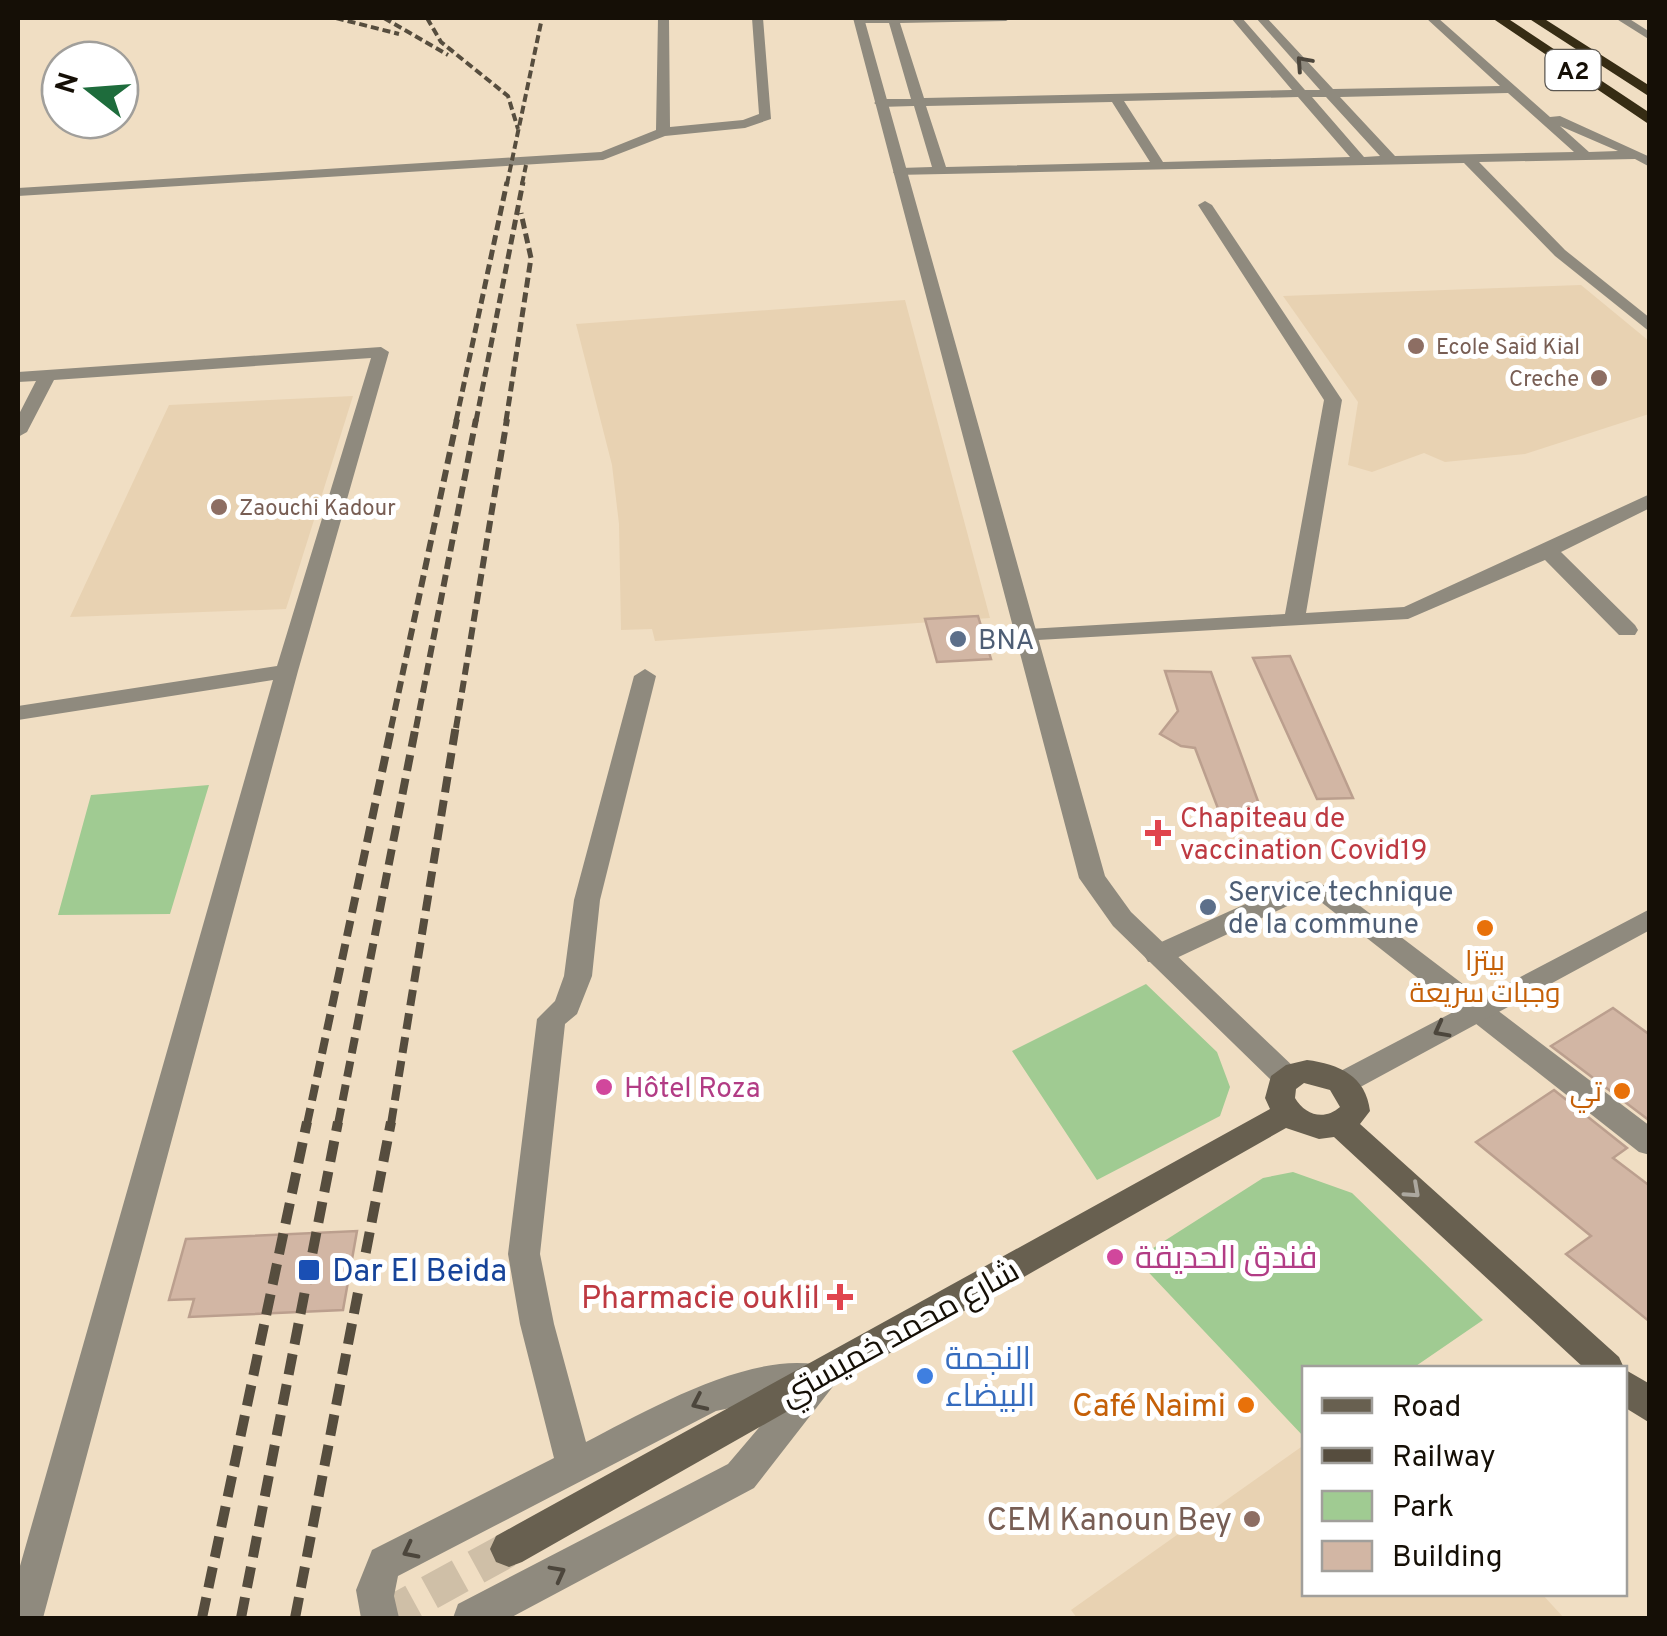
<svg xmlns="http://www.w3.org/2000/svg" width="1667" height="1636" font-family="Overpass,Cairo,sans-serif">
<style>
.built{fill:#e8d2b2}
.green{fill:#a0cb92}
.building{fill:#d2b6a4;stroke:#bb9f8e;stroke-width:2.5}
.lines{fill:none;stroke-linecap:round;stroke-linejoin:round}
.secondary-tunnel{stroke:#cfbfa7;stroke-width:35;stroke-dasharray:35 18;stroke-linecap:butt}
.minor{fill:#8f8a7e;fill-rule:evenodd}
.tertiary{fill:#8f8a7e;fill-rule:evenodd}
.secondary{fill:#686050;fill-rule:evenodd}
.motorway{fill:#362c14;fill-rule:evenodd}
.rail-far4{stroke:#564d3e;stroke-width:4;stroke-dasharray:8 4;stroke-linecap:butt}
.rail-far3{stroke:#564d3e;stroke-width:5;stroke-dasharray:10 5;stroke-linecap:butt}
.rail-far2{stroke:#564d3e;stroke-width:6;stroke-dasharray:12 6;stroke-linecap:butt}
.rail-far1{stroke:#564d3e;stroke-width:8;stroke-dasharray:16 8;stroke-linecap:butt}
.rail{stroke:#564d3e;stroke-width:10;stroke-dasharray:21 10;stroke-linecap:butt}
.oneway{stroke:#4c463c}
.oneway2{stroke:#aca89f}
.education-dot{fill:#8d6e63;stroke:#fff;stroke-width:4}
.service-dot{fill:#5c6f8a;stroke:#fff;stroke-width:4}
.health-dot{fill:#e0444e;stroke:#fff;stroke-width:4}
.food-dot{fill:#e8710a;stroke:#fff;stroke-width:4}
.hotel-dot{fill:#d1479c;stroke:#fff;stroke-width:4}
.transit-dot{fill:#1a4fb4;stroke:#fff;stroke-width:4}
.shop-dot{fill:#3f7fe0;stroke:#fff;stroke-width:4}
.labels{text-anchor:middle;stroke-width:10;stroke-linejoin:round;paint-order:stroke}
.far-education-label{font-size:22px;fill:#785e54;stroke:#fff;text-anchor:start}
.shield{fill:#fff;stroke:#5b5751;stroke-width:2.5}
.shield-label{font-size:25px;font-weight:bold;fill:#150f06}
.service-label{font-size:28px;fill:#4e5e75;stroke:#fff;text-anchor:start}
.health-label{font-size:28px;fill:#be3a42;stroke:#fff;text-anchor:start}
.food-label{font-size:28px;fill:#c56008;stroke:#fff}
.hotel-label{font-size:28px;fill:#b23c85;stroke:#fff;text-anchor:start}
.near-hotel-label{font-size:32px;fill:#b23c85;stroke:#fff;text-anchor:start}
.near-transit-label{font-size:32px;fill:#164399;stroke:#fff;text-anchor:start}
.near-health-label{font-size:32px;fill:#be3a42;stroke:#fff;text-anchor:end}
.near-street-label{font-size:32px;fill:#150f06;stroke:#fff}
.near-shop-label{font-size:32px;fill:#366cbe;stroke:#fff;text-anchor:start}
.near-food-label{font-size:32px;fill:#c56008;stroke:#fff;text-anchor:end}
.near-education-label{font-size:32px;fill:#785e54;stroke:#fff;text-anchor:end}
</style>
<rect width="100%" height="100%" fill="#f0dec3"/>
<path class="built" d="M1581 285 1649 341V414L1525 454 1445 462 1424 453 1372 472 1348 465 1358 402 1283 296Z
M905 300 990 618 655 641 652 629 621 630 619 524 612 465 576 324Z
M353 396 286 609 70 617 169 405Z
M1304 1445V1594H1542L1564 1618H1077L1071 1610Z"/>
<path class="green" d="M209 785 170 914 58 915 91 795Z
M1146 984 1217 1052 1230 1087 1220 1116 1097 1180 1012 1051Z
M1293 1172 1352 1193 1483 1320 1413 1368H1304V1437L1136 1259 1263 1178Z"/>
<path class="building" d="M978 616 991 659 937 662 925 619Z
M1290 656 1353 798 1317 799 1253 658Z
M1165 671 1211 672 1263 815 1222 819 1195 748 1181 746 1160 734 1178 711Z
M1613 1008 1650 1035V1121L1551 1046Z
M1554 1090 1627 1148 1613 1158 1650 1186V1322L1566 1254 1591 1236 1476 1142Z
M357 1231 343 1310 189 1317 194 1299 169 1300 186 1239Z"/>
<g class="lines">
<path class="secondary-tunnel" d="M383 1618 509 1549"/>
<path class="minor" d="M658 18H669L670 127 743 120 759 114 752 18H763L771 119 745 128 665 136 603 160 18 196V188L601 152 656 130Z
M854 18H1011L1006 21 900 23 924 98 1292 90 1231 18H1242L1305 90H1320L1256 18H1267L1333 89 1500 86 1426 18H1438L1550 117 1560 116 1650 157V167L1635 159 1479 162 1565 250 1650 318V332L1555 256 1464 163 895 175 893 172 900 168 932 167 914 106 880 107 874 103 880 99H911L889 23H858ZM1508 93 1574 152 1395 156 1340 97ZM1298 97 1350 157 1163 162 1124 101ZM1312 97H1326L1380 156 1364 157ZM1112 102 1150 162 946 167 926 106ZM1560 126 1618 151 1589 152Z
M1205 201 1212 205 1342 400 1306 613 1404 607 1650 494V508L1561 552 1635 625 1638 630 1635 635H1619L1545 560 1408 619 1020 641 1017 636 1020 631 1028 629 1285 614 1324 400 1198 205Z
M381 347 389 352 298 671 43 1618H18V1573L273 680 18 720V706L277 666 371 358 54 380 27 432 18 437V416L36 381 18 382V372Z
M645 669 656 676 600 900 592 976 577 1014 565 1024 540 1254 554 1324 586 1442C650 1409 763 1343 833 1369L838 1380 754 1488 510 1618H453L458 1604 728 1464 786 1396 716 1411 398 1576 394 1596 399 1618H361L356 1590 372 1550 554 1458 520 1324 508 1254 537 1019 555 1001 564 976 574 900 634 676Z
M1311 881 1339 890 1650 1126V1155L1639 1152 1321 902 1298 901 1168 962H1148L1144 955 1148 948 1283 887Z"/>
<path class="tertiary" d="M853 18H864L1105 876 1131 912 1297 1070 1302 1078 1297 1086 1287 1089 1277 1086 1113 926 1079 878Z
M1615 18H1628L1650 32V40Z
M1650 909V930L1353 1091 1343 1094 1333 1091 1328 1083 1333 1075Z"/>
<path class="secondary" d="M1307 1060C1339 1064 1366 1076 1370 1111L1360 1124 1619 1357 1624 1368H1584L1334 1137 1319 1139 1286 1128 522 1562 509 1567 496 1562 490 1549 496 1536 1270 1109 1265 1098 1271 1076 1286 1065ZM1304 1083 1330 1090 1340 1107C1324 1121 1305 1115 1295 1098L1296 1089Z
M1624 1369 1650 1384V1423L1624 1407Z"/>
<path class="motorway" d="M1492 18H1507L1650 113V125Z
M1528 18H1543L1650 86V97Z"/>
<path class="rail-far4" d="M336 18 399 34
M384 18 448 55
M427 18 441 42 508 96 518 129
M507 184 542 18
M522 184 526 165"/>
<path class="rail-far3" d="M456 421 507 182
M476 421 523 182
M506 421 531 258 521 213"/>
<path class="rail-far2" d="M391 728 457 419
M416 728 476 419
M456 728 507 419"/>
<path class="rail-far1" d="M307 1124 392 725
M338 1124 416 725
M391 1124 456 725"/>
<path class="rail" d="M202 1618 307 1122
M241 1618 338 1122
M295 1618 391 1122"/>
</g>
<defs><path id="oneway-chevron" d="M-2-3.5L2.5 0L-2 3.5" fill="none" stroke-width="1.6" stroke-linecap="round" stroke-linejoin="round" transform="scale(2.5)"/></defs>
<g class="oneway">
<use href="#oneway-chevron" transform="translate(1303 63) rotate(-132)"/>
<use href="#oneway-chevron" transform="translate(1441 1030) rotate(152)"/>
<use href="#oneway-chevron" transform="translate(699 1403) rotate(155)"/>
<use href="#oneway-chevron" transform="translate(410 1551) rotate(153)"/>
<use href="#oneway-chevron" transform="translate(558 1573) rotate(-28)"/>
</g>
<use class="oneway2" href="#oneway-chevron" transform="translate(1413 1191) rotate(42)"/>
<g class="education-dot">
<circle cx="1416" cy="346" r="10"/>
<circle cx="1599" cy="378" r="10"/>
<circle cx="219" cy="507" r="10"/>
<circle cx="1252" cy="1519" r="10"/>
</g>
<g class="service-dot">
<circle cx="958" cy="639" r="10"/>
<circle cx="1208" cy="907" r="10"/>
</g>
<g class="health-dot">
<path d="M1153 818h10v10h10v10h-10v10h-10v-10h-10v-10h10z"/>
<path d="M835 1282h10v10h10v10h-10v10h-10v-10h-10v-10h10z"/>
</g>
<g class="food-dot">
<circle cx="1485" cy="928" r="10"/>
<circle cx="1622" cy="1091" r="10"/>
<circle cx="1246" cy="1405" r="10"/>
</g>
<g class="hotel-dot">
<circle cx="604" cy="1087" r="10"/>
<circle cx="1115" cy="1257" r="10"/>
</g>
<rect class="transit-dot" x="297" y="1258" width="24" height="24" rx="5"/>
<circle class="shop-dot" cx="925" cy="1376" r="10"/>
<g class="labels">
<g class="far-education-label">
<text x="1436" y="354">Ecole Said Kial</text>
<text x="1579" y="386" text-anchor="end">Creche</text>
<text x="239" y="515">Zaouchi Kadour</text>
</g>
<rect class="shield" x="1545.5" y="50" width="55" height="40" rx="8"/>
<g class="shield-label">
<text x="1573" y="79">A2</text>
</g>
<g class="service-label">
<text x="978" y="649">BNA</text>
<text x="1228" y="901">Service technique<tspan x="1228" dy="32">de la commune</tspan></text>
</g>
<g class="health-label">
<text x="1180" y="827">Chapiteau de<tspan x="1180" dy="32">vaccination Covid19</tspan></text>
</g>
<g class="food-label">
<text x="1485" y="970">بيتزا<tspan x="1485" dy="32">وجبات سريعة</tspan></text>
<text x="1602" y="1101" text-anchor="end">تي</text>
</g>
<g class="hotel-label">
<text x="624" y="1097">Hôtel Roza</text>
</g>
<g class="near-hotel-label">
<text x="1135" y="1268">فندق الحديقة</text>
</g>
<g class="near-transit-label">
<text x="332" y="1281">Dar El Beida</text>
</g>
<g class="near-health-label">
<text x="820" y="1308">Pharmacie ouklil</text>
</g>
<g class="near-street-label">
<text transform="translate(899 1332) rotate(-29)" y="11">شارع محمد خميستي</text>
</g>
<g class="near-shop-label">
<text x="945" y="1369">النجمة<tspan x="945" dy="37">البيضاء</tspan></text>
</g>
<g class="near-food-label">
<text x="1226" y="1416">Café Naimi</text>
</g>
<g class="near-education-label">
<text x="1232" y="1530">CEM Kanoun Bey</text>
</g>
</g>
<rect width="1667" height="1636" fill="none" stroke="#150f06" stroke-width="40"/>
<rect x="1302" y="1366" width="325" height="230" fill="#ffffff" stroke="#a19f9b" stroke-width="2.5"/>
<rect x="1322" y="1398" width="50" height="15" fill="#686050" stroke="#a19f9b" stroke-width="2.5"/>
<text x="1392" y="1416" font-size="30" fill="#150f06">Road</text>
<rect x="1322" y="1448" width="50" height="15" fill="#564d3e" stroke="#a19f9b" stroke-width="2.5"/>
<text x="1392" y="1466" font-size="30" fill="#150f06">Railway</text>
<rect x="1322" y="1491" width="50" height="30" fill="#a0cb92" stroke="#a19f9b" stroke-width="2.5"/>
<text x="1392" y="1516" font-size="30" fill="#150f06">Park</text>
<rect x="1322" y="1541" width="50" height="30" fill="#d2b6a4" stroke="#a19f9b" stroke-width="2.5"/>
<text x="1392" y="1566" font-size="30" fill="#150f06">Building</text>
<g transform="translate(90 90) rotate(287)"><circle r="48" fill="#ffffff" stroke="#a19f9b" stroke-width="2.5"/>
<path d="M0-8L18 38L0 25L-18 38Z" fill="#1e6c3c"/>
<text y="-15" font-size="28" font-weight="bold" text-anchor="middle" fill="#150f06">N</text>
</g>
</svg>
